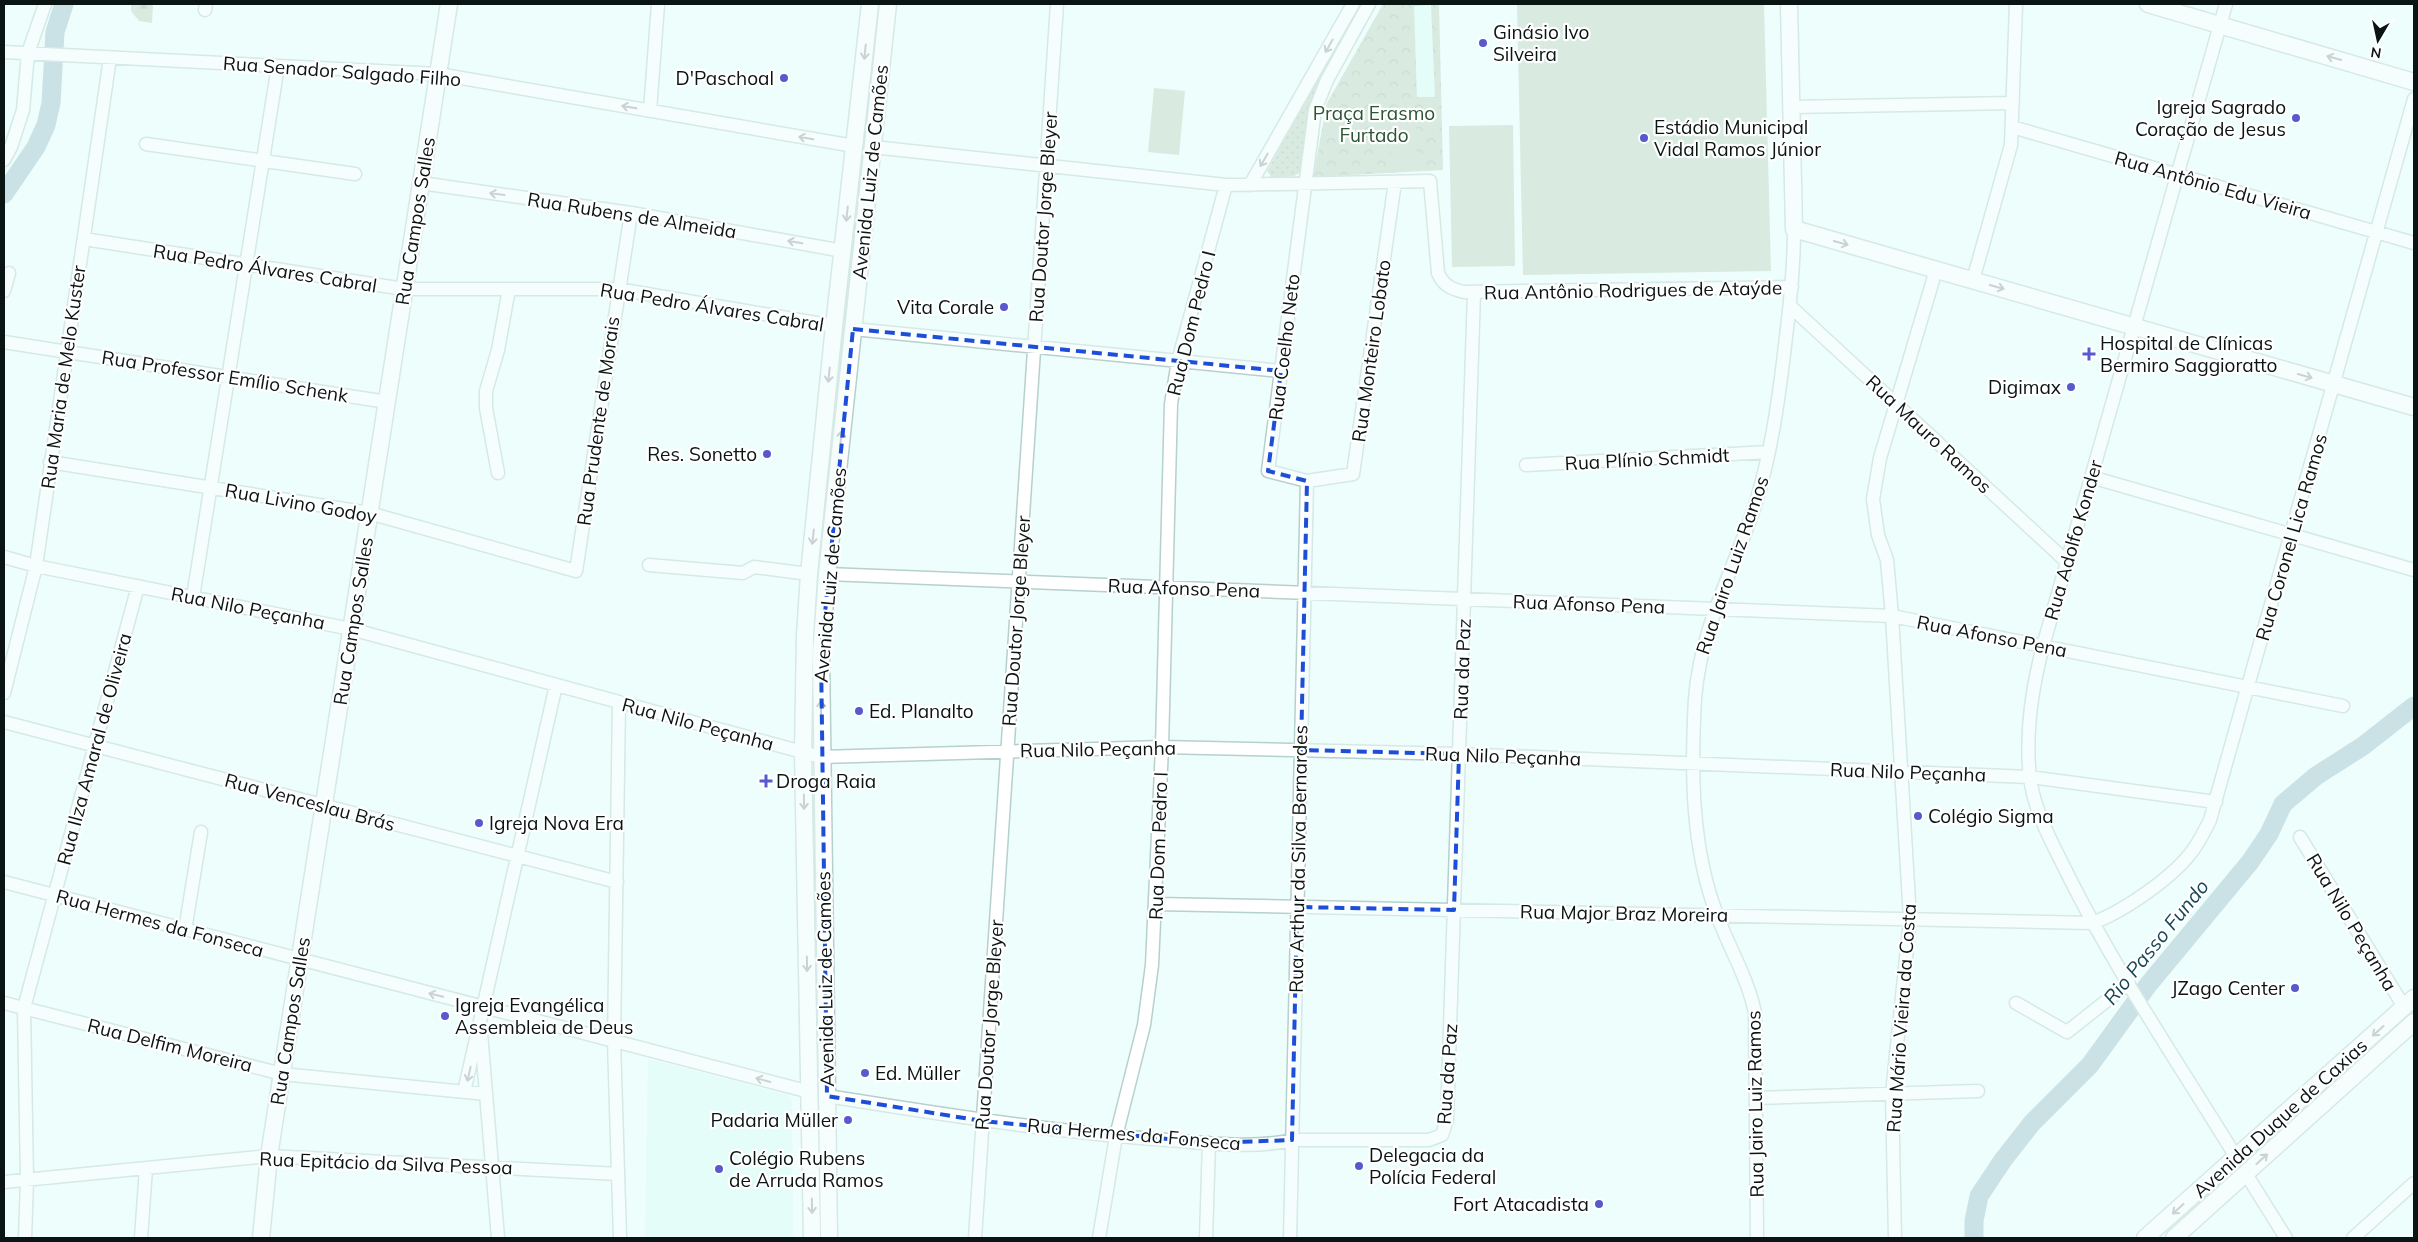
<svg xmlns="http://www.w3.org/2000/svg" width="2418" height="1242" font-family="Mulish,sans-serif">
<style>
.built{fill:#d8fcf7}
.grass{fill:url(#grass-dots)}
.forest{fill:url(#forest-firs)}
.park{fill:url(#park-crowns);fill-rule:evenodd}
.pitch{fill:#bed3c1}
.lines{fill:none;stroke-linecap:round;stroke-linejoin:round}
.river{stroke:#9ec0cd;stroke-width:19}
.minor-casing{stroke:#b6d0cc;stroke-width:15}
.major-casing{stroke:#b6d0cc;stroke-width:19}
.minor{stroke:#fff;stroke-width:12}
.major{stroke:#fff;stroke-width:16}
.oneway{stroke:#9da1a0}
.marked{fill:none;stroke:#1d4ed8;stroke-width:4;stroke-dasharray:10 6;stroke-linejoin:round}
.poi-dot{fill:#5858cf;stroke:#fff;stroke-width:2}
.labels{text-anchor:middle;stroke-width:4.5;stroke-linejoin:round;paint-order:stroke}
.poi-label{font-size:19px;fill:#0a1412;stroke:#fff;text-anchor:start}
.street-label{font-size:19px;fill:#0a1412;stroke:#fff}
.park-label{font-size:19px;fill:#2b5433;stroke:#fff}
.water-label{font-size:20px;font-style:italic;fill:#174656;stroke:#fff}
</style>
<defs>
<pattern id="grass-dots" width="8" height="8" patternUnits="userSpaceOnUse" patternTransform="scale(1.25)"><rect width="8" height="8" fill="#bed3c1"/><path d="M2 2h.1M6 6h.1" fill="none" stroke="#a2b4a5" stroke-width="1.8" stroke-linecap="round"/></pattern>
<pattern id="forest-firs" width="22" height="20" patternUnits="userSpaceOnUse" patternTransform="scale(1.25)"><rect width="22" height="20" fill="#bed3c1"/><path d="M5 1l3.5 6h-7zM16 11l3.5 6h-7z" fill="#a2b4a5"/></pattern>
<pattern id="park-crowns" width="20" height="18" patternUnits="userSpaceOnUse" patternTransform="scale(1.25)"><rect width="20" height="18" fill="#bed3c1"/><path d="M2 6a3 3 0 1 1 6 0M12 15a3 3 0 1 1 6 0" fill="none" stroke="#a2b4a5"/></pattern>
</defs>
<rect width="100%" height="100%" fill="#eefefc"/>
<path class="built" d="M1432 5 1435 97H1417L1414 6Z
M648 1059 788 1095 792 1101 793 1238H645Z"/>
<path class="grass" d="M1359 4H1366L1311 102 1301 172 1294 176 1272 178 1267 171Z
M868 90 869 104 817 589 810 739 808 642Z
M809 776 812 778 818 851 824 1238H818Z"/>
<path class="forest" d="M131 4H153L152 23 139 21 131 11Z"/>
<path class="park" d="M1383 4H1439L1443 170 1313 177 1327 103ZM1431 5 1435 97H1417L1414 6Z"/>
<path class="pitch" d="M1552 4H1764L1771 271 1523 275 1517 5Z
M1154 88 1185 91 1179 155 1148 152Z
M1416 121 1417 168 1391 169 1390 122Z
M1513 125 1515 266 1452 267 1449 126Z"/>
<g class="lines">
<path class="river" d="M4 194 36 147 46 125 51 103 55 32 64 4
M1974 1238V1221L1979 1196 2003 1160 2032 1123 2090 1065 2148 985 2250 862 2269 834 2283 804 2316 776 2363 746 2414 706"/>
<g class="minor-casing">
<path id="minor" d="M1369 4 1327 80 1315 110 1268 471 1307 481 1353 474 1395 182
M2226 4 2043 646C2032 688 2025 734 2030 777 2034 812 2053 844 2068 875 2117 973 2179 1064 2236 1157
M205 10 206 4
M4 52 438 74 854 146
M1791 107 2013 103
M650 111 658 4
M2012 127 2414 243
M146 144 355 174
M873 147 1226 185 1430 181 1438 273C1443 285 1451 289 1464 292L1792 287
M4 160 11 147 23 110 28 53 45 4
M421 183 631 213 843 251
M1250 185 1353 4
M84 239 404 289H618L834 326
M1973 280 2011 145 2016 4
M4 291 9 273
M1790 306 2067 562
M853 329 1281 371
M4 342 387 402
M50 462 369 513 576 571 631 213
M1526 465 1769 452
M498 473 486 408V391L498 350 509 289
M2091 477 2414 570
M4 557 36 566 351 629 821 757 1162 747 1459 754 2030 777 2216 802
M649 565 743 573 754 567 809 574
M827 574 1892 616 2343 706
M193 597 278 66
M4 693 36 566 110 58
M619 702 614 1041 620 1238
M4 722 617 882
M2300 837 2404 1007
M4 882 810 1092
M1156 904 2092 923C2123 912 2170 879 2190 854 2199 843 2204 832 2210 820L2414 99
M185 930 201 832
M4 1003 282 1074 486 1094
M2016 1003 2067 1032 2129 983
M481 1033 498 1238
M464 1092 556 685
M827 1096C940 1114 1053 1132 1168 1140 1206 1143 1255 1149 1292 1140H1429L1442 1135 1447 1120 1474 292
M1756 1098 1978 1091
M2246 1174 2286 1238
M4 1182 269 1156 618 1174
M25 1238 27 1180 24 1008 138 586
M141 1238 146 1168
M975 1238 1057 4
M1099 1238 1116 1136 1144 1025 1152 965 1162 747 1171 404 1178 361 1226 185
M1206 1238 1209 1143
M1290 1238 1307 481
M1757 1238 1755 1013C1748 978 1729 948 1717 915 1691 847 1691 770 1695 699 1700 628 1735 568 1756 502 1771 453 1778 404 1784 354 1789 312 1794 271 1794 229
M1895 1238 1892 1094 1910 919 1892 616 1887 560 1878 535 1873 499 1880 458 1936 270
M2353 1238 2414 1183"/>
</g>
<g class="major-casing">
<path id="major" d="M1789 4 1794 229 2414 407
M2148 4 2414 82
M261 1238 269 1156 449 4
M812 1238 803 753 805 636 809 574 834 326 870 4
M829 1238 821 654 827 574 888 4
M2145 1238 2414 998
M2174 1238 2414 1022"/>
</g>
<use href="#minor" class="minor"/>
<use href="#major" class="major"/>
</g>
<defs><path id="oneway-shaft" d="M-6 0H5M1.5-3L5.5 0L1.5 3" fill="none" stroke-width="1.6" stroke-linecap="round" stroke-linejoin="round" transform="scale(1.25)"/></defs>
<g class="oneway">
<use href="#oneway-shaft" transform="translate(1329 46) rotate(120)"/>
<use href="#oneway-shaft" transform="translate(865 52) rotate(96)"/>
<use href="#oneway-shaft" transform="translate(2334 58) rotate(-164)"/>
<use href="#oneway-shaft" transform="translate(629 107) rotate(-170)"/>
<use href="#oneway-shaft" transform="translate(806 138) rotate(-170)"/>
<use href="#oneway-shaft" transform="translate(1264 160) rotate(120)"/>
<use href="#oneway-shaft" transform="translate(497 194) rotate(-172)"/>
<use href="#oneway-shaft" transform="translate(847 214) rotate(96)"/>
<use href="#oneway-shaft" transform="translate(795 242) rotate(-170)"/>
<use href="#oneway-shaft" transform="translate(1841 243) rotate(16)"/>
<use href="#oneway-shaft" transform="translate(1997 287) rotate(16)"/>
<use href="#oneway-shaft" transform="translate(829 375) rotate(96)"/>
<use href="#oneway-shaft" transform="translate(2305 376) rotate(16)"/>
<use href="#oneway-shaft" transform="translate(841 438) rotate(-84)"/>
<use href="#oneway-shaft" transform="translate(813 537) rotate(96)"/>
<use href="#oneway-shaft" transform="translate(821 708) rotate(-90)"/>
<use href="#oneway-shaft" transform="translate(804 802) rotate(89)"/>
<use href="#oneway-shaft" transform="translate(807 964) rotate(89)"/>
<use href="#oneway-shaft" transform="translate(436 995) rotate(-166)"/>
<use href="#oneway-shaft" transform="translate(2378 1031) rotate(138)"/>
<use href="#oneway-shaft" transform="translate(469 1074) rotate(103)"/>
<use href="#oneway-shaft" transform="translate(763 1080) rotate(-165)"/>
<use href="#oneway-shaft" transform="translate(2262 1159) rotate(-42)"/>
<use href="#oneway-shaft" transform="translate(812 1206) rotate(89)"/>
<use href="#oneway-shaft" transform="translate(2178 1209) rotate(138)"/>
</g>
<path d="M0 0H2418V1242H0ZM853 329 1281 371 1268 471 1307 481 1301 750 1459 754 1454 910 1297 907 1292 1140 1209 1143 983 1121 827 1096 821 654Z" fill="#eefefc" fill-opacity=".55" fill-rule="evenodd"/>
<path class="marked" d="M853 329 1281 371 1268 471 1307 481 1301 750 1459 754 1454 910 1297 907 1292 1140 1209 1143 983 1121 827 1096 821 654Z"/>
<g class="poi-dot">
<circle cx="1483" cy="43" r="5"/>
<circle cx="784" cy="78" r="5"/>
<circle cx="2296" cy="118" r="5"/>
<circle cx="1644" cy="138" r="5"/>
<circle cx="1004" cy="307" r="5"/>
<path d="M2086.5 346.5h5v5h5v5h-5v5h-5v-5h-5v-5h5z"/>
<circle cx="2071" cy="387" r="5"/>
<circle cx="767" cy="454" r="5"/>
<circle cx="859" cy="711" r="5"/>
<path d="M763.5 773.5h5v5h5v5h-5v5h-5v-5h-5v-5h5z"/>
<circle cx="1918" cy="816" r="5"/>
<circle cx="479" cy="823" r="5"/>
<circle cx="2295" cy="988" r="5"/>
<circle cx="445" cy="1016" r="5"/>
<circle cx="865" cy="1073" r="5"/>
<circle cx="848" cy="1120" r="5"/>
<circle cx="1359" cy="1166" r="5"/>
<circle cx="719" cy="1169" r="5"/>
<circle cx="1599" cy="1204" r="5"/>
</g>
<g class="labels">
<g class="poi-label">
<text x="1493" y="39">Ginásio Ivo<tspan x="1493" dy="22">Silveira</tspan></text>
<text x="774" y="85" text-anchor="end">D'Paschoal</text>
<text x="2286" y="114" text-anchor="end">Igreja Sagrado<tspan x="2286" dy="22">Coração de Jesus</tspan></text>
<text x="1654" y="134">Estádio Municipal<tspan x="1654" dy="22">Vidal Ramos Júnior</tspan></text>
<text x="994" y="314" text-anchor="end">Vita Corale</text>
<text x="2100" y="350">Hospital de Clínicas<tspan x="2100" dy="22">Bermiro Saggioratto</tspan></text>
<text x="2061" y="394" text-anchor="end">Digimax</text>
<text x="757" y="461" text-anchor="end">Res. Sonetto</text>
<text x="869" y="718">Ed. Planalto</text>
<text x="776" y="788">Droga Raia</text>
<text x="1928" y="823">Colégio Sigma</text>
<text x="489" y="830">Igreja Nova Era</text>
<text x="2285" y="995" text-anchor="end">JZago Center</text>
<text x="455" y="1012">Igreja Evangélica<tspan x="455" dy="22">Assembleia de Deus</tspan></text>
<text x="875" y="1080">Ed. Müller</text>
<text x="838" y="1127" text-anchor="end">Padaria Müller</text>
<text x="1369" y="1162">Delegacia da<tspan x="1369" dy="22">Polícia Federal</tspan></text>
<text x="729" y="1165">Colégio Rubens<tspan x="729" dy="22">de Arruda Ramos</tspan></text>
<text x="1589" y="1211" text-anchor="end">Fort Atacadista</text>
</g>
<g class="street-label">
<text transform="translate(342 71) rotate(4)" y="7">Rua Senador Salgado Filho</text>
<text transform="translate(870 172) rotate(-84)" y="7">Avenida Luiz de Camões</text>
<text transform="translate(2213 185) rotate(16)" y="7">Rua Antônio Edu Vieira</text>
<text transform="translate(632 215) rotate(9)" y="7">Rua Rubens de Almeida</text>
<text transform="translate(1043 217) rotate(-86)" y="7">Rua Doutor Jorge Bleyer</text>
<text transform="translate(415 221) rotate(-81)" y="7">Rua Campos Salles</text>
<text transform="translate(265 268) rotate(9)" y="7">Rua Pedro Álvares Cabral</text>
<text transform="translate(1633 290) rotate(-1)" y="7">Rua Antônio Rodrigues de Ataýde</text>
<text transform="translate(712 307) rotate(9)" y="7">Rua Pedro Álvares Cabral</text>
<text transform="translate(1191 323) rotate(-76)" y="7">Rua Dom Pedro I</text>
<text transform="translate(1284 347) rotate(-83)" y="7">Rua Coelho Neto</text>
<text transform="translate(1371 351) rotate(-82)" y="7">Rua Monteiro Lobato</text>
<text transform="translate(225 376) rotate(9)" y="7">Rua Professor Emílio Schenk</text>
<text transform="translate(63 377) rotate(-82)" y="7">Rua Maria de Melo Kuster</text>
<text transform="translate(598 421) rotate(-82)" y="7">Rua Prudente de Morais</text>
<text transform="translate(1929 434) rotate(43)" y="7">Rua Mauro Ramos</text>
<text transform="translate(1647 459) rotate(-3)" y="7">Rua Plínio Schmidt</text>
<text transform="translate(301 503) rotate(10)" y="7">Rua Livino Godoy</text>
<text transform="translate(2291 537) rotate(-74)" y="7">Rua Coronel Lica Ramos</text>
<text transform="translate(2073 540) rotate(-74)" y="7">Rua Adolfo Konder</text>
<text transform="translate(1732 565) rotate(-71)" y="7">Rua Jairo Luiz Ramos</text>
<text transform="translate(830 575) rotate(-85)" y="7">Avenida Luiz de Camões</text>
<text transform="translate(1184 588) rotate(2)" y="7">Rua Afonso Pena</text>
<text transform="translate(1589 604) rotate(2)" y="7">Rua Afonso Pena</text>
<text transform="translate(248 608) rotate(11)" y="7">Rua Nilo Peçanha</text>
<text transform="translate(353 621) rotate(-81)" y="7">Rua Campos Salles</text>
<text transform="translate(1016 621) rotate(-86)" y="7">Rua Doutor Jorge Bleyer</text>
<text transform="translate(1992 636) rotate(11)" y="7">Rua Afonso Pena</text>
<text transform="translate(1462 669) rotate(-88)" y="7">Rua da Paz</text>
<text transform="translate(698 724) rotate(15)" y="7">Rua Nilo Peçanha</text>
<text transform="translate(94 749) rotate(-75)" y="7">Rua Ilza Amaral de Oliveira</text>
<text transform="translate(1098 749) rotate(-1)" y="7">Rua Nilo Peçanha</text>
<text transform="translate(1503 756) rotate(2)" y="7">Rua Nilo Peçanha</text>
<text transform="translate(1908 772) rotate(2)" y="7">Rua Nilo Peçanha</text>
<text transform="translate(310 802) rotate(15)" y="7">Rua Venceslau Brás</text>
<text transform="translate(1158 846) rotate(-88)" y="7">Rua Dom Pedro I</text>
<text transform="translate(1298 859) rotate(-89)" y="7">Rua Arthur da Silva Bernardes</text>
<text transform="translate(1624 913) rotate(1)" y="7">Rua Major Braz Moreira</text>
<text transform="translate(2352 922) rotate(59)" y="7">Rua Nilo Peçanha</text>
<text transform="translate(160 923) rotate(15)" y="7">Rua Hermes da Fonseca</text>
<text transform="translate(825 979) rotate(-91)" y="7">Avenida Luiz de Camões</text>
<text transform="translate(1901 1018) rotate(-86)" y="7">Rua Mário Vieira da Costa</text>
<text transform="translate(290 1021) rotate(-81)" y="7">Rua Campos Salles</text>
<text transform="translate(989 1025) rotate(-86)" y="7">Rua Doutor Jorge Bleyer</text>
<text transform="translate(170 1045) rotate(14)" y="7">Rua Delfim Moreira</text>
<text transform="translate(1447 1074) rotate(-86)" y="7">Rua da Paz</text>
<text transform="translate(1755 1104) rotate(-91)" y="7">Rua Jairo Luiz Ramos</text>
<text transform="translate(2280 1118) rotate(-42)" y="7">Avenida Duque de Caxias</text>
<text transform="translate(1134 1134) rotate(5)" y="7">Rua Hermes da Fonseca</text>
<text transform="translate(386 1163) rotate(2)" y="7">Rua Epitácio da Silva Pessoa</text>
</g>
<g class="park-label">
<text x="1374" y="120">Praça Erasmo<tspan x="1374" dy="22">Furtado</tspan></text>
</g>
<g class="water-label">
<text transform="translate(2156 942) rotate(-51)" y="7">Rio Passo Fundo</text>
</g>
</g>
<rect width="2418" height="1242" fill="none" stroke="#0a1412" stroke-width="10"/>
<g transform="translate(2378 40) rotate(189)" stroke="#ffffff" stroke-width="4" paint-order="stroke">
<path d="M0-4L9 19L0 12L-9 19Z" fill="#0a1412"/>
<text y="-8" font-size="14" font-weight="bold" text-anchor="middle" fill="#0a1412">N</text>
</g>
</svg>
